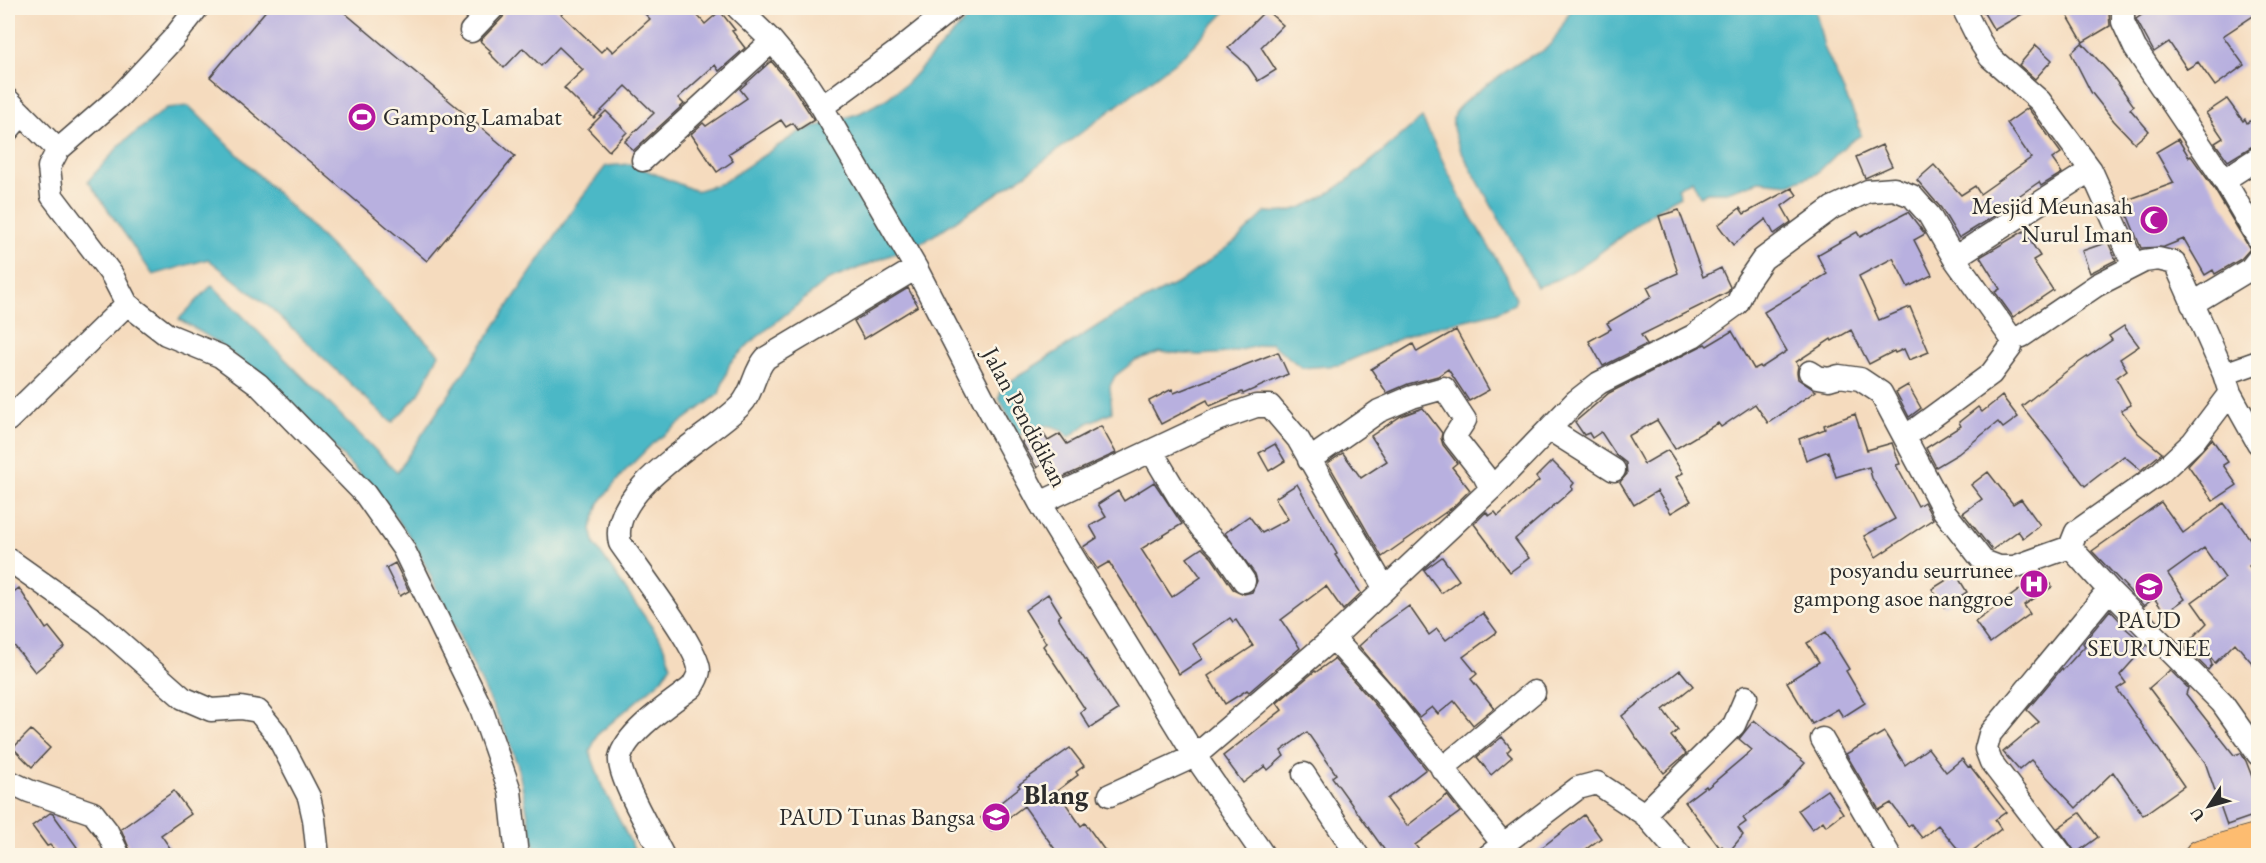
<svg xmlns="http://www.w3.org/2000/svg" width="2266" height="863" font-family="'EB Garamond',serif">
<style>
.water{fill:#4bb8c6;stroke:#3b7278;stroke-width:1.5}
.building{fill:#b8b0df}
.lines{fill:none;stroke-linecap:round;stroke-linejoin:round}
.minor-casing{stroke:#494541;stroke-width:25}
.trunk-casing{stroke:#494541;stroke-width:35}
.minor{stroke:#fff;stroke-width:22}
.trunk{stroke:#fdbc70;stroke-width:33}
.labels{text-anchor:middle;stroke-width:5;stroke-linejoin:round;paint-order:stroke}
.poi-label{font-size:24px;fill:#2b2b2b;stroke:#fcf5e5;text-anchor:end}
.street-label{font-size:24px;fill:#2b2b2b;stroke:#fcf5e5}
.quarter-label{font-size:27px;font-weight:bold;fill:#2b2b2b;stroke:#fcf5e5}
</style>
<rect width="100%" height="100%" fill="#fcf5e5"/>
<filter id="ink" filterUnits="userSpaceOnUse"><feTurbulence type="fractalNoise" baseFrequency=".0167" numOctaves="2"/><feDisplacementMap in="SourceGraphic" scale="12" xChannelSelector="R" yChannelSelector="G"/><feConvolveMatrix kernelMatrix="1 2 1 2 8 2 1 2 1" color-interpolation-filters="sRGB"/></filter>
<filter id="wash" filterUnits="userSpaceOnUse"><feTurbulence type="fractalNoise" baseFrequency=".008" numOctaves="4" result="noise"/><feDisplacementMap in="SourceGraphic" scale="24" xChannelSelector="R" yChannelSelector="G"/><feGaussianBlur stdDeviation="1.35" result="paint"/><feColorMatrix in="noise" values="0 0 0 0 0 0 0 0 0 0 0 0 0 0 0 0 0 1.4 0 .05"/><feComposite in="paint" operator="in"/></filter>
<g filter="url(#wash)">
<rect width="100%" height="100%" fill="#f5dbbe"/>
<path class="water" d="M977 8H1229L1184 55 1025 175 925 241 827 281 750 343 730 363 719 394 652 444 623 473 599 503 591 529 595 545 661 640 671 665 662 679 597 735 590 752 602 786 637 855H536L518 766 507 736 415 544 381 497 308 420 258 374 214 340 179 319 212 285 397 472 578 202 606 166 631 164 696 191 722 183 799 132 860 113 886 99 906 84Z
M1572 8H1815L1824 47 1858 123 1861 135 1847 144 1816 174 1789 184 1759 181 1727 192H1707L1700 196 1692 180 1677 188 1680 196C1630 221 1592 271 1537 287L1460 149C1456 138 1450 126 1454 114 1457 103 1519 62 1531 56 1536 54 1540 53 1544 50 1557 40 1564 21 1572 8Z
M189 106 439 354 419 394 392 423 273 310 208 259 153 275 88 181 122 143 167 108Z
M1422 118 1465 207 1506 275 1516 299 1514 304 1495 313 1418 331 1339 365 1302 368 1271 343 1227 353 1199 355 1160 352 1136 360 1115 376 1110 386 1112 412 1088 423 1069 437C1050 418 1039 426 1018 436L999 397 1003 386 1113 316 1180 282 1237 240 1266 212C1272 212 1279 213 1285 212 1331 204 1385 147 1422 118Z"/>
<g id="blocks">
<path class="building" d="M268 8H339L515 156 427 261 210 77Z
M506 8H555L601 52 607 46 613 52 650 19 639 8H691L705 24 720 11 735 30 732 31 745 48 719 71 715 65 678 98 684 104 633 151 625 141 654 113 626 86 594 118 564 88 583 70 559 47 541 66 523 48 504 68 489 53 491 51 480 41 503 17Z
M1981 8H2033L1994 30Z
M2063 8H2107L2109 13 2110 26 2083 42Z
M2152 8H2259V12L2223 36 2244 65 2215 86 2198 62 2187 69 2169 42 2154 52 2136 19Z
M1266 10 1283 25 1261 47 1276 70 1258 81 1248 66 1228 48Z
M2082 43 2111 74 2134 106 2130 109 2149 131 2135 143 2114 121 2091 92 2071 53Z
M2036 45 2052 60 2035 79 2019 65Z
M771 61 792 86 814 120 798 130 793 123 786 127 781 120 728 154 733 161 717 172 691 134 703 123 706 126 747 98 740 89Z
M2227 99 2243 121 2245 119 2247 123 2259 115V145L2251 147 2228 161 2215 143 2223 138 2206 113Z
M2028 108 2061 153 2052 159 2062 173 2041 186 2039 182 1994 213 1996 215 1959 238 1941 208 1917 180 1934 165 1961 195 1975 186 1980 194 2031 158 2007 123Z
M606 111 627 132 609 151 588 129Z
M2178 139 2189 157 2191 156 2213 187 2250 249 2241 259 2215 274 2213 270 2205 275 2184 239 2164 247 2141 248 2122 202 2174 183 2156 152Z
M1882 145 1892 166 1865 178 1856 157Z
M1792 188 1797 195 1782 206 1791 222 1774 234 1766 219 1733 245 1718 225 1740 208 1744 214Z
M1679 210 1703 277 1721 268 1730 287 1728 292 1641 335 1647 344 1603 366 1589 341 1611 329 1607 323 1652 297 1647 287 1678 273 1659 216Z
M1908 212 1925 234 1914 240 1932 275 1908 287 1893 258 1859 276 1879 320 1910 307 1929 352 1909 360 1904 349 1895 353 1894 351 1869 364 1851 330 1832 341 1831 339 1796 362 1798 366 1797 372 1798 379 1816 391 1768 423 1755 404 1721 427 1718 423 1675 449 1657 420 1628 436 1644 464 1668 450 1683 473 1676 477 1691 501 1671 513 1657 491 1634 505 1620 482 1627 474 1626 463 1616 455 1601 432 1592 438 1589 433 1584 435 1575 422 1609 393 1705 344 1707 346 1732 331 1754 369 1760 366 1761 368 1787 351 1764 312 1827 274 1817 255 1857 232 1860 237Z
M2024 231 2040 256 2033 260 2053 290 2013 317 1995 292 2000 289 1980 257Z
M2108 242 2116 260 2090 273 2082 251Z
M908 288 918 306 864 339 854 321Z
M2124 326 2139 346 2120 359 2127 370 2116 378 2131 405 2121 410 2138 433 2162 453 2141 470 2124 456 2085 486 2022 406 2068 370 2112 340 2109 336Z
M1456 330 1489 390 1469 401 1448 369 1438 376 1408 384 1387 393 1371 369 1413 344 1417 352Z
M1278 352 1288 374 1243 394 1242 392 1210 406 1207 400 1161 424 1149 401 1172 389 1174 393Z
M1908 385 1921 408 1909 417 1896 392Z
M2002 396 2018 417 2003 428 1998 422 1958 454 1936 467 1926 448 1961 426 1959 422 1978 407 1982 412Z
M1423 408 1442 433 1441 438 1443 445 1457 463 1452 467 1470 490 1453 507 1382 557 1328 463 1343 453 1361 478 1387 461 1371 436 1401 416Z
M1855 414 1867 450 1892 443 1900 464 1896 465 1918 506 1924 502 1933 519 1876 557 1864 536 1895 519 1872 478 1869 467 1836 477 1828 451 1806 460 1799 439 1825 429 1824 425Z
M1101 426 1116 453 1059 479 1048 460 1037 468 1022 442 1041 430 1048 441 1060 434 1067 444Z
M2212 439 2228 462 2223 465 2237 485 2213 501 2188 465Z
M1275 444 1285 461 1269 471 1259 453Z
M1552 461 1574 483 1571 487 1573 489 1515 539 1529 558 1510 572 1474 524 1486 512 1489 516 1495 512 1498 516 1539 481 1536 477Z
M1988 472 2013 504 2021 499 2040 525 2023 538 2018 531 1992 550 1963 513 1982 499 1971 485Z
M1154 482 1182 524 1141 549 1172 597 1201 577 1187 558 1202 548 1212 558 1233 589 1244 594 1252 592 1257 581 1255 574 1225 533 1249 516 1262 533 1288 519 1275 498 1297 484 1337 554 1335 555 1361 593 1343 610 1326 586 1281 620 1300 648 1249 692 1247 690 1225 704 1208 676 1253 646 1236 620 1233 622 1230 618 1193 644 1202 659 1179 674 1109 562 1097 569 1083 547 1097 538 1090 526 1106 517 1098 504 1118 491 1124 501Z
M2161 502 2183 533 2224 503 2250 539 2259 533V560L2249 566 2259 579V671L2235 643 2215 663 2208 654 2212 665 2208 670 2184 646 2207 623 2192 602 2225 578 2204 548 2168 574 2185 599 2165 613 2154 598 2144 606 2092 551Z
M1442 557 1459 580 1441 593 1424 570Z
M395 563 409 591 400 596 386 568Z
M2043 573 2052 587 2024 605 2030 614 1990 643 1975 622Z
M1956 574 1967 592 1944 607 1932 589Z
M19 588 46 629 49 627 65 647 35 672 8 638V596Z
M1048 594 1061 615 1058 617 1118 710 1090 728 1080 712 1085 709 1043 646 1046 643 1025 610Z
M1409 606 1429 635 1437 629 1446 640 1483 613 1497 632 1463 657 1477 674 1471 679 1494 708 1473 725 1454 701 1438 714 1432 707 1419 717 1359 646 1381 626Z
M2110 610 2124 625 2123 626 2146 646 2120 675 2126 683 2117 689 2184 786 2143 815 2113 772 2076 808 2031 760 2019 770 2003 752 2039 722 2027 710 2062 668 2063 670 2085 646 2083 643Z
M1826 632 1849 669 1846 671 1865 703 1843 717 1838 709 1812 724 1787 682 1819 662 1807 643Z
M1334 659 1373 702 1426 769 1387 799 1407 826 1447 795 1460 812 1415 845 1423 855H1388L1332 777 1336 774 1307 732 1281 751 1284 756 1268 770 1265 766 1243 783 1223 756 1282 710 1277 703 1315 671 1316 672Z
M1680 670 1693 686 1663 710 1678 730 1671 736 1686 754 1664 773 1635 736 1622 716Z
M2170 670 2188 688 2186 694 2234 755 2241 753 2246 761 2259 795V814L2227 825 2205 762 2149 688Z
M1754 720 1805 763 1782 789 1743 818 1746 822 1738 828 1743 835 1728 853 1722 846 1720 848 1685 802 1706 786 1707 788 1752 750 1739 739Z
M31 730 50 748 32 767 13 748Z
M1884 732 1905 765 1928 748 1946 772 1962 759 1968 767 1970 766 2006 812 1995 820 2001 829 1967 855H1963L1938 825 1922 838 1911 824 1908 826 1891 803 1879 810 1846 754Z
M1502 737 1511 748 1507 752 1512 757 1491 775 1477 757Z
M1070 748 1084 766 1076 772 1078 775 1057 791 1081 826 1085 823 1108 855H1059L1024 806 991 831 981 818 1020 787 1018 785Z
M1827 790 1843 813 1826 826 1823 821 1812 829 1798 810Z
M174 791 191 814 161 835 175 855H132L121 829Z
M50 813 53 814 77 847 66 855H59L50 845 47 846 32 826Z
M2080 813 2098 837 2076 853 2058 828Z
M1584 815 1601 838 1578 855H1532Z"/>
</g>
</g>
<g filter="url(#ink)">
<use href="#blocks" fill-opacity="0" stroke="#494541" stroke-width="1.5"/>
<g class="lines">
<g class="minor-casing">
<path id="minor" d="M197 8 173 39 119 97 58 150 49 167 52 196 112 275 127 304 166 334 220 356 258 384 365 494 403 548 481 708 510 791 517 856
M738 8 772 41 803 78 822 107 916 268 984 400 1040 503 1195 756 1264 856
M2123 8V22L2135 48 2224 180 2258 158
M471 31 493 8
M8 100 58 150
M822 107 898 51 952 8
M8 130 22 114
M643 160 772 41
M2091 170 2134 266
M2224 180 2258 238
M1954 258 2091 170 2040 101 1990 57 1979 40 1963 8
M2192 304 2250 269 2258 259
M1810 372 1818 377 1829 379 1839 376 1860 379 1881 393 1944 511 1983 561 1999 567H2014L2070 547
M2224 374 2258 362
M2230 393 2193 442 2160 473 2076 532 2070 547 2109 590 2222 703 2258 754
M8 420 127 304
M1549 429 1614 470
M1905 437 1991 374 2011 347 2012 339
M1152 452 1179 497 1203 530 1222 549 1244 581
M1309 460 1379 411 1412 397 1444 388 1465 420 1454 437 1484 475 1491 489
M1040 503 1219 419 1256 406H1270L1298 439 1385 589
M8 559 97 622 183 698 211 710 241 708 258 711 276 733 309 797 314 819 318 856
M1333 638 1383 693 1502 843
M1822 739 1890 856
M1442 769 1534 692
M1304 774 1358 856
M8 781 29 791 93 813 107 831 119 856
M1110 795 1195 756 1333 638 1491 489 1576 401 1599 383 1693 336 1737 304 1747 282 1763 259 1832 208 1868 191 1894 189 1912 196 1929 215 1954 258 2012 339 2022 336 2097 285 2144 261 2158 259 2175 263 2224 374 2230 393 2258 443
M1644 814 1734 725 1746 697
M663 856C654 837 617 776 620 758 626 732 671 703 692 687 695 681 699 676 699 670 699 649 635 565 620 543 607 490 708 438 740 406 754 392 753 372 766 358L916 268
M1488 856 1578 788 1597 783 1644 814 1681 856
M2063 856 1991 762 1986 749 1990 734 2109 590"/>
</g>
<g class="trunk-casing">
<path id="trunk" d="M2201 856 2258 840"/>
</g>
<use href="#minor" class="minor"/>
<use href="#trunk" class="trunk"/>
</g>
</g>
<defs>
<g id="stadium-disc" transform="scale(1.5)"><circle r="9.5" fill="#b5179e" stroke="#fcf5e5"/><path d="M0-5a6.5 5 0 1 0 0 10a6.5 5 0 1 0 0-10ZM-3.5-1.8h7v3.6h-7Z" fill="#fff"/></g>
<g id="mosque-disc" transform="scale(1.5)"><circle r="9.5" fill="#b5179e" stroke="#fcf5e5"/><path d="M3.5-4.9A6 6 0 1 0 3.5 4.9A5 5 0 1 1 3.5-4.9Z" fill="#fff"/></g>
<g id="hospital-disc" transform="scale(1.5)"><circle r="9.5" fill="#b5179e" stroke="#fcf5e5"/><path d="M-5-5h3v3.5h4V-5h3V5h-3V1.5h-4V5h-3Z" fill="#fff"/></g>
<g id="school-disc" transform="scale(1.5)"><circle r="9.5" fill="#b5179e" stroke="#fcf5e5"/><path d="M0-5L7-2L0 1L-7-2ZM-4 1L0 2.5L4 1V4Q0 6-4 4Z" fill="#fff"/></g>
</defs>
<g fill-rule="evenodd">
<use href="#stadium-disc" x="362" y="117"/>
<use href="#mosque-disc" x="2154" y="220"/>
<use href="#hospital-disc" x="2034" y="584"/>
<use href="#school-disc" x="2149" y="587"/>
<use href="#school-disc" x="996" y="817"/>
</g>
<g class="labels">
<g class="poi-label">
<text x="383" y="125" text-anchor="start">Gampong Lamabat</text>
<text x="2133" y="214">Mesjid Meunasah<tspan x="2133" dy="28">Nurul Iman</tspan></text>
<text x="2013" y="578">posyandu seurrunee<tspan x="2013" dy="28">gampong asoe nanggroe</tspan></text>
<text x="2149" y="628" text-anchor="middle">PAUD<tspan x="2149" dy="28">SEURUNEE</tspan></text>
<text x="975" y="825">PAUD Tunas Bangsa</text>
</g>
<g class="street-label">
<text transform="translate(1025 417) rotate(62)" y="8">Jalan Pendidikan</text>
</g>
<g class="quarter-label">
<text x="1056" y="804">Blang</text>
</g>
</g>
<rect width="2266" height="863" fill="none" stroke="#fcf5e5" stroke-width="30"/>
<g transform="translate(2209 806) rotate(234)" stroke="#fcf5e5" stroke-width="4.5" paint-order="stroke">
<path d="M0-4.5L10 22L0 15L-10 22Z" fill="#2b2b2b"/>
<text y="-9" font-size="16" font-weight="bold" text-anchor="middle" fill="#2b2b2b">U</text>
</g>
</svg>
